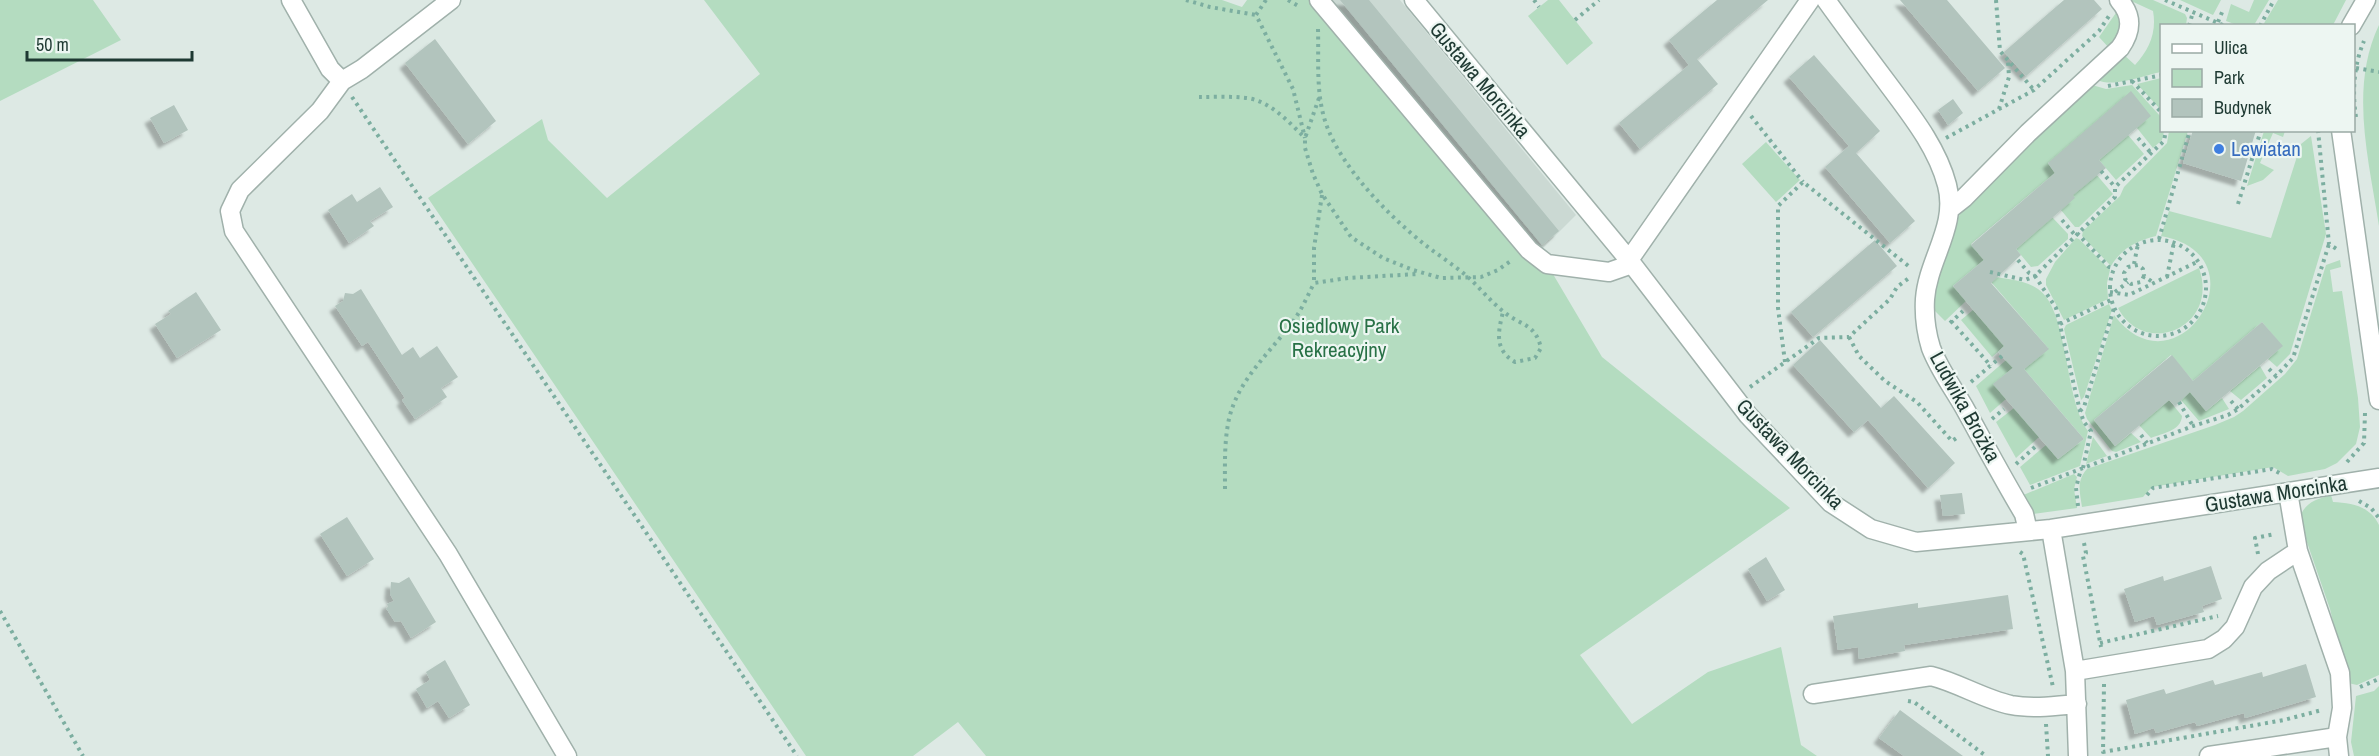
<svg xmlns="http://www.w3.org/2000/svg" width="2379" height="756" font-family="'Archivo Narrow',sans-serif">
<style>
.built{fill:#cbd9d3}
.green{fill:#b4dcc0}
.building{fill:#b2c4bd;filter:url(#shadow)}
.lines{fill:none;stroke-linecap:round;stroke-linejoin:round}
.minor-casing{stroke:#a0b1ab;stroke-width:21}
.path{stroke:#7caea0;stroke-width:4;stroke-dasharray:3 4.5;stroke-linecap:butt}
.minor{stroke:#fff;stroke-width:18}
.shop-dot{fill:#3f7fe0;stroke:#edf6f2;stroke-width:2}
.labels{text-anchor:middle;stroke-width:4.5;stroke-linejoin:round;paint-order:stroke}
.street-label{font-size:21px;fill:#1e3932;stroke:#edf6f2}
.shop-label{font-size:21px;fill:#366cbe;stroke:#edf6f2;text-anchor:start}
.park-label{font-size:21px;fill:#287146;stroke:#edf6f2}
</style>
<defs>
<filter id="shadow"><feDropShadow dx="-5.5" dy="5.5" stdDeviation="1.5" flood-color="#0004"/></filter>
</defs>
<rect width="100%" height="100%" fill="#dde9e4"/>
<path class="built" d="M1326 0H1400L1576 215 1538 253Z"/>
<path class="green" d="M0 0H93L121 40 0 101Z
M704 0H1222L1242 7 1247 0H1319L1547 264 1602 357 1790 508 1580 655 1632 724 1708 672 1781 647 1801 745 1817 756H986L958 722 913 756H806L428 198 542 119 548 140 607 198 760 74Z
M1548 0H1559L1593 43 1567 65 1528 16Z
M2129 0H2153L2185 14 2187 18 2186 25 2162 26 2161 72C2146 75 2112 88 2098 80L2123 54 2135 65C2149 50 2157 32 2153 11Z
M2180 0H2221L2213 15Z
M2254 0H2269L2254 25H2237L2226 21 2231 4 2249 12Z
M2278 0H2346L2333 25H2263Z
M2118 10 2122 32 2110 49 2099 37Z
M2379 25V226C2369 160 2349 88 2379 25Z
M2161 78H2162L2161 110 2137 84Z
M2092 85 2106 89 2132 85 2161 117 2162 130 2164 131 2162 140 2153 148 2137 128 2048 163 2055 173 1971 244 1984 260 1953 286 1966 301 1945 321 1931 307 1930 295 1953 224 1961 213 2008 161Z
M2169 131H2188L2156 236C2136 241 2122 248 2111 266L2082 236 2083 231 2120 196 2124 187 2167 143Z
M2264 131H2285L2283 137 2273 133 2260 163 2274 170 2263 180 2247 186Z
M2128 135 2144 154 2116 180 2099 160Z
M2311 136 2326 234 2290 354 2277 367 2268 359 2282 346 2262 322 2193 381 2171 355 2094 420 2115 446 2131 433 2141 442 2116 452 2112 451 2087 419 2085 413 2114 315C2177 399 2268 256 2161 236L2169 211 2271 238 2301 144Z
M1766 142 1800 180 1776 202 1742 164Z
M2090 167 2113 194 2079 227H2075L2061 210 2066 188Z
M2052 217 2068 234V239L2038 266 2031 267 2016 249Z
M2076 238 2079 239 2110 270 2107 283 2108 299 2064 320 2046 285V279L2055 262Z
M2340 260 2341 267 2330 270 2333 292 2342 291 2358 398 2360 427 2356 444 2337 463 2325 469 2288 476 2273 467 2152 487 2143 497 2082 507C2080 493 2076 481 2087 469L2215 425 2234 417 2243 411 2285 374 2297 359 2326 265Z
M2199 268C2220 327 2145 359 2118 308Z
M1985 275C2002 279 2024 279 2038 289 2069 310 2064 399 2088 431L2080 466 2030 485 2020 467 2046 445 2058 459 2084 439 2024 369 2048 348Z
M2109 304 2112 310 2084 397 2081 400 2064 329 2066 325Z
M1973 310 2005 346 1992 357 1961 320Z
M2012 355 2019 363 1994 384 2006 399 1990 413 1976 386Z
M2260 366 2267 378 2241 400 2230 391Z
M2185 386 2206 411 2222 398 2229 409 2199 421 2181 400Z
M2169 400 2182 416C2181 431 2163 433 2151 438L2139 425Z
M2014 408 2039 437 2016 458 1996 422Z
M2093 437 2107 456 2086 464Z
M2074 474 2077 477 2074 489 2077 508 2033 514 2021 496Z
M2331 495 2333 502C2352 503 2370 506 2379 525V675L2357 685 2348 683 2330 609 2299 519C2305 502 2315 500 2331 495Z
M2379 686V756H2354L2351 742 2356 696 2374 691Z"/>
<path class="building" d="M1340 0H1369L1559 231 1542 245Z
M1717 0H1768L1697 59 1718 84 1640 149 1619 123 1689 65 1669 40Z
M1900 0H1947L2005 68 1978 91Z
M2064 0H2094L2102 9 2026 76 2004 52Z
M435 39 496 121 468 144 405 63Z
M1814 55 1880 131 1856 153 1915 221 1890 243 1825 167 1849 146 1789 77Z
M2131 91 2151 116 2099 160 2106 168 2073 195 2075 198 2016 249 2021 255 1991 283 2049 349 2024 369 2084 439 2058 459 1993 384 2013 368 1998 352 2004 346 1953 286 1984 260 1971 245 2055 173 2048 163Z
M1953 99 1963 113 1948 125 1938 110Z
M174 105 188 130 164 143 150 118Z
M2193 130H2256L2241 181 2183 163Z
M380 187 393 207 370 221 374 226 349 243 328 210 352 194 357 202Z
M1875 240 1897 266 1813 337 1791 312Z
M361 289 402 355 413 347 420 358 437 346 458 377 441 388 447 397 415 419 402 400 405 398 368 342 362 346 335 306 343 301 345 293 353 294Z
M196 292 221 330 177 358 155 324 171 314 168 311Z
M2262 322 2283 346 2206 411 2190 392 2175 406 2169 400 2115 446 2094 420 2172 355 2193 381Z
M1820 340 1881 408 1894 396 1955 463 1928 488 1868 420 1854 432 1793 365Z
M1962 493 1965 514 1943 516 1940 495Z
M347 517 374 559 347 576 320 534Z
M1766 557 1785 590 1767 601 1748 569Z
M2211 566 2222 599 2202 606 2204 612 2157 625 2154 616 2135 622 2124 589 2163 576 2164 581Z
M409 577 436 622 411 638 401 621 395 622 386 608 388 607 387 604 394 601 390 594 391 582 399 583Z
M2008 595 2013 629 1904 645 1905 651 1859 659 1858 647 1838 650 1833 616 1918 603V608Z
M445 660 470 705 449 718 438 701 427 708 416 689 430 680 426 672Z
M2306 664 2316 697 2245 718 2244 713 2197 726 2195 722 2156 733 2154 728 2135 734 2126 700 2164 689 2166 694 2213 680 2215 685 2262 672 2263 677Z
M1900 710 1923 727 1963 756H1904L1879 738Z"/>
<g class="lines">
<g class="minor-casing">
<path id="minor" d="M291 0 330 69 342 81
M451 0 362 69 342 81 320 111 240 190 230 211 234 231 448 554 567 756
M1319 0 1529 250 1547 264 1609 272 1632 264
M1414 0 1629 260 1748 415 1831 503 1871 529 1916 542 2051 529 2379 478
M1826 0C1846 28 1867 56 1888 84 1911 115 1937 147 1947 185 1958 226 1928 259 1925 299 1924 316 1926 332 1931 348 1939 369 1953 388 1964 407 1984 443 2003 479 2024 514L2028 531
M2351 26 2366 0
M2341 130 2379 400
M1950 209 1964 198 2028 133 2120 48C2132 31 2133 16 2119 0
M1629 260 1810 0
M2051 529 2075 671 2078 756
M2298 551 2340 673 2342 708 2337 737 2339 756
M2075 671 2208 649 2224 639 2235 627 2253 587 2268 571 2298 551 2288 492
M1813 694 1931 676C1959 683 1983 699 2011 705 2032 709 2055 706 2077 704
M2209 756 2337 737"/>
</g>
<path class="path" d="M1186 0 1210 7 1256 15
M1266 0 1256 15 1293 89 1305 138
M1288 0 1300 7
M1534 0 1539 7
M1996 0 2000 51 2034 90
M2165 0 2225 26
M1575 20 1599 0
M2218 22 2223 10
M2189 26 2193 12
M2260 26 2274 0
M1318 29C1319 62 1315 97 1328 129 1344 170 1389 216 1424 244 1438 255 1454 265 1468 277 1480 288 1491 302 1504 312 1521 326 1535 323 1541 348L1535 358 1515 362C1494 350 1498 332 1503 312
M2356 68 2379 72
M2132 81 2162 113
M2108 86 2162 75
M352 97 797 756
M1199 97C1214 97 1231 96 1247 98 1270 101 1289 122 1305 138
M1319 98 1305 138V148L1313 174 1322 194 1351 237 1383 258 1413 270 1441 278 1481 277 1498 270 1512 260
M1999 109 2009 77 2008 61
M1751 116 1803 182
M2356 117C2352 92 2354 64 2364 41
M2318 130 2329 244 2338 250
M1946 138 2034 90 2099 31 2109 16
M2138 138 2151 153
M2101 171 2115 187
M1322 195 1314 248V283L1348 278 1418 274
M2238 204 2261 130
M2062 220 2075 235
M2077 233 2109 267 2114 268
M2159 239 2190 130
M2110 288a48 48 0 1 1 96 0a48 48 0 1 1-96 0Z
M2134 264 2138 244
M1990 272 2025 280 2035 276 2029 273 2017 259
M2144 276 2141 282 2131 284 2125 279 2124 273 2128 267 2138 265 2143 269 2144 276 2154 283
M2167 277 2174 242
M2110 292 2129 295 2199 261
M2115 292 2128 282
M1951 321 1991 366
M1950 323 1963 311
M2060 324 2111 300
M1849 337 1859 356 1885 381 1917 402 1952 441 1958 437
M1785 362 1778 308V206L1803 182 1911 268
M2269 369 2276 376
M1971 382 2002 356
M1750 387 1819 338 1849 337 1890 299 1897 287 1909 278
M2231 401 2238 409
M2179 402 2193 426
M2080 411 2084 407 2114 308
M1992 419 2004 409
M2141 435 2147 443
M2347 462 2364 443 2365 413
M2016 464 2036 446
M2083 468 2091 431 2084 422 2080 411 2056 308 2035 276 2115 197V187L2164 141 2166 130
M2031 488 2193 426 2228 415 2238 409 2276 376 2293 358 2329 244
M1225 489C1225 466 1224 442 1229 419 1238 379 1271 352 1294 320 1302 309 1308 295 1314 283
M2147 495 2153 488 2272 469 2281 474
M2359 501 2371 508 2379 518
M2078 506 2076 488 2081 469
M2084 543 2086 553 2083 556 2101 647
M2020 552 2023 554 2053 687
M2258 554 2255 538 2275 534
M0 611 83 756
M2100 643 2218 616
M2104 684 2103 752 2284 720 2322 710
M2360 687 2379 679
M1908 701 1914 702 1986 756
M2046 724 2048 756"/>
<use href="#minor" class="minor"/>
</g>
<circle class="shop-dot" cx="2219" cy="149" r="6"/>
<g class="labels">
<g class="street-label">
<text transform="translate(1480 80) rotate(50)" y="7">Gustawa Morcinka</text>
<text transform="translate(1965 407) rotate(61)" y="7">Ludwika Brożka</text>
<text transform="translate(1790 454) rotate(46)" y="7">Gustawa Morcinka</text>
<text transform="translate(2276 494) rotate(-9)" y="7">Gustawa Morcinka</text>
</g>
<g class="shop-label">
<text x="2231" y="156">Lewiatan</text>
</g>
<g class="park-label">
<text x="1339" y="333">Osiedlowy Park<tspan x="1339" dy="24">Rekreacyjny</tspan></text>
</g>
</g>
<rect x="2160" y="24" width="195" height="108" fill="#edf6f2" stroke="#9aaaa5" stroke-width="1.5"/>
<rect x="2172" y="44" width="30" height="9" fill="#ffffff" stroke="#9aaaa5" stroke-width="1.5"/>
<text x="2214" y="54" font-size="18" fill="#1e3932">Ulica</text>
<rect x="2172" y="69" width="30" height="18" fill="#b4dcc0" stroke="#9aaaa5" stroke-width="1.5"/>
<text x="2214" y="84" font-size="18" fill="#1e3932">Park</text>
<rect x="2172" y="99" width="30" height="18" fill="#b2c4bd" stroke="#9aaaa5" stroke-width="1.5"/>
<text x="2214" y="114" font-size="18" fill="#1e3932">Budynek</text>
<path d="M27 51v9h165v-9" fill="none" stroke="#1e3932" stroke-width="3"/>
<text x="36" y="51" font-size="18" fill="#1e3932" stroke="#edf6f2" stroke-width="4.5" paint-order="stroke">50 m</text>
</svg>
